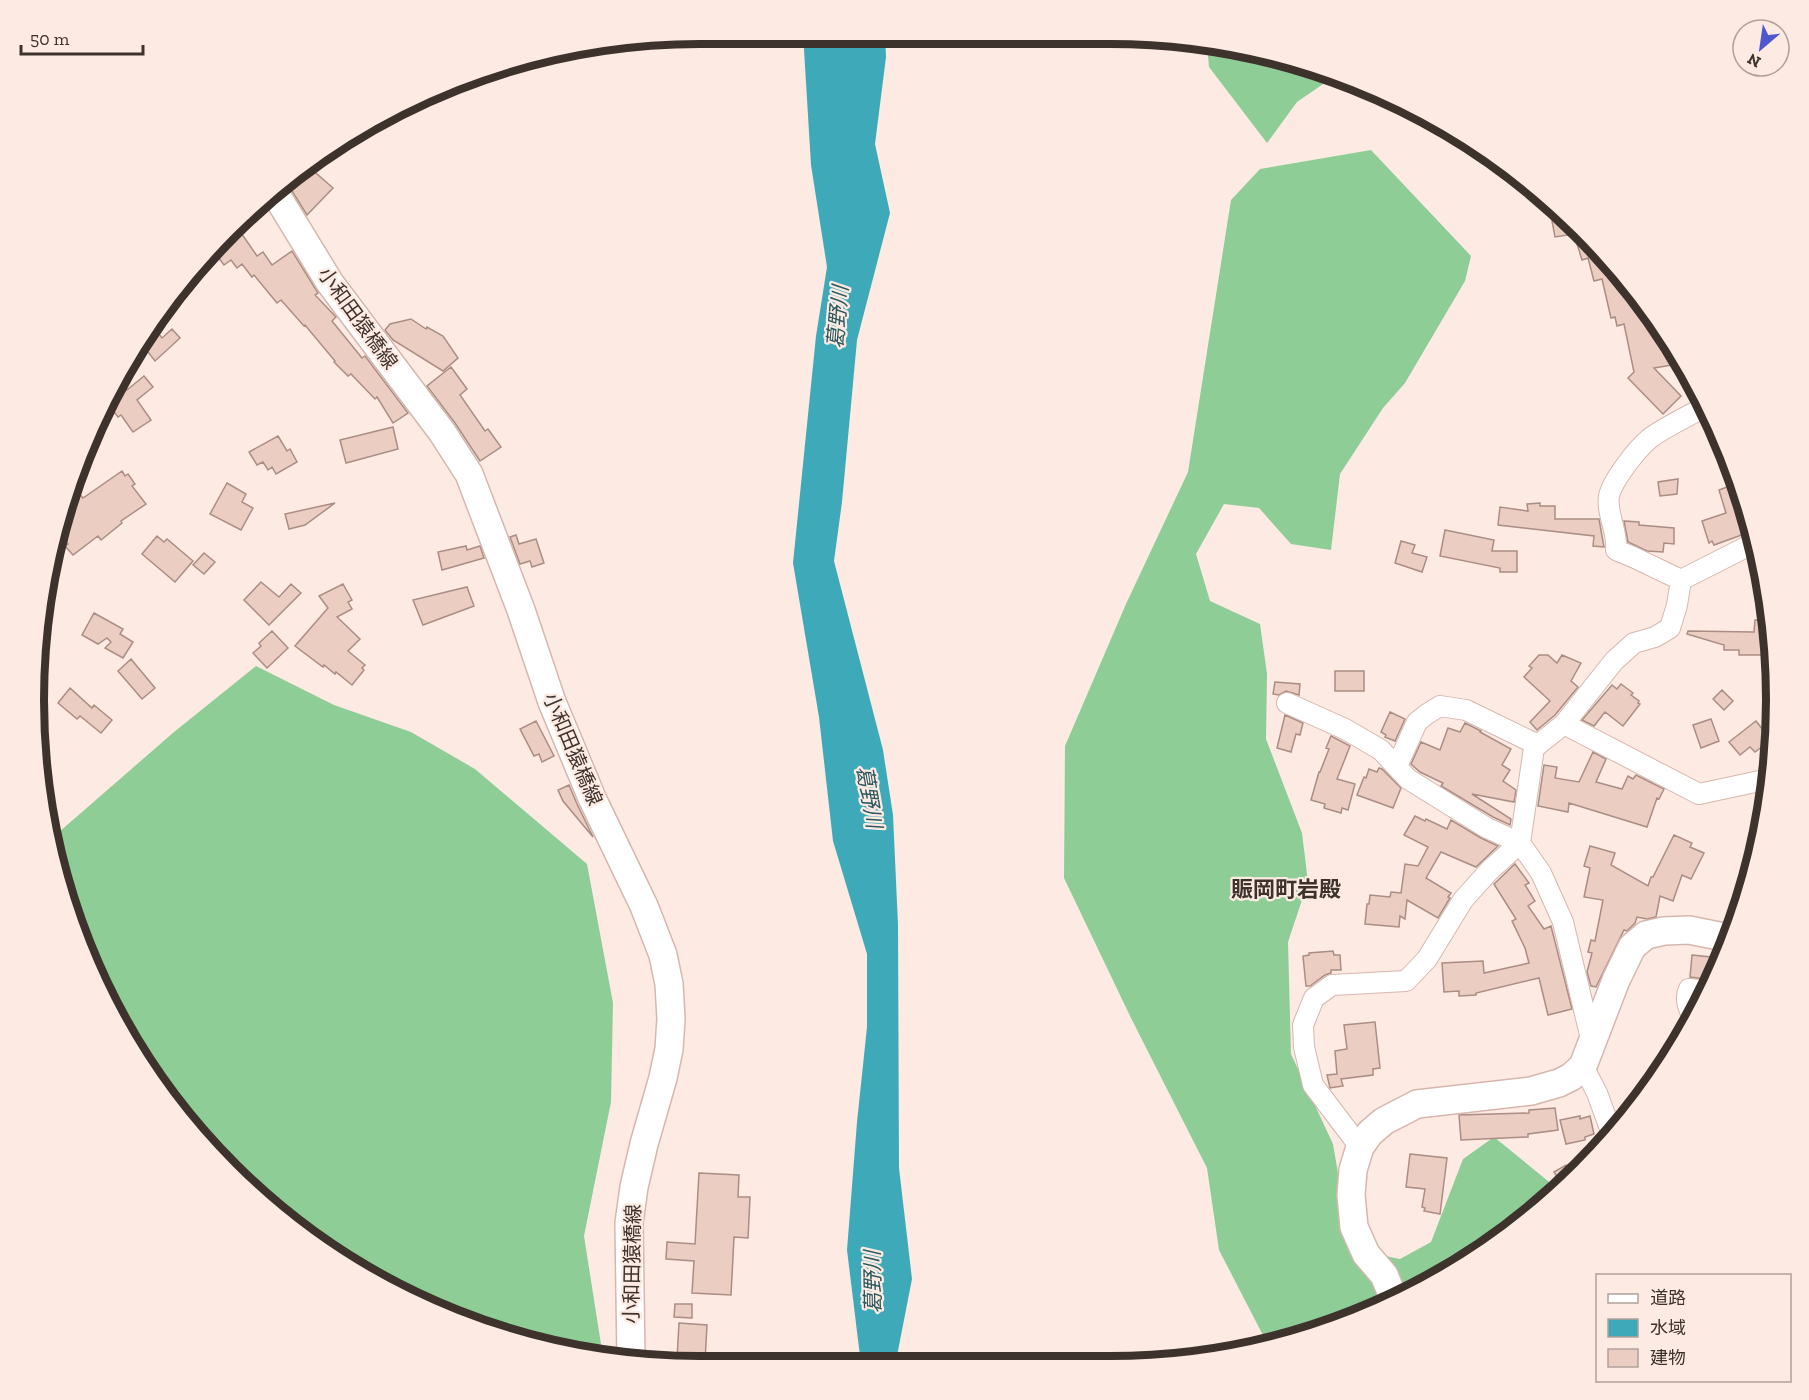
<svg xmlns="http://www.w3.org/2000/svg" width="1809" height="1400" font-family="'Zilla Slab','Noto Sans JP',serif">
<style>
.forest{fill:#8fcd97}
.water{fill:#3eaab9}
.building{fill:#eccdc2;stroke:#aa8d83;stroke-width:1.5}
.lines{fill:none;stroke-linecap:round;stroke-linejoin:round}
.street-casing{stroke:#d6b7ad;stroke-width:22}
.secondary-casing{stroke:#d6b7ad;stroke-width:30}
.street{stroke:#fff;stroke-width:20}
.secondary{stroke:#fff;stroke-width:27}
.labels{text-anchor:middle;stroke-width:4.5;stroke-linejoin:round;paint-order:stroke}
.street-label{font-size:20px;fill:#3e322d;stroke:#fdeae3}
.water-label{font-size:21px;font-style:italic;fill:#2a585f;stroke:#fdeae3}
.quarter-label{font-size:22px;font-weight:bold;fill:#3e322d;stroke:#fdeae3}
.rim{fill:none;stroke:#3e322d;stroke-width:8}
</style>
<rect width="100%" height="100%" fill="#fdeae3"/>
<path class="forest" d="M1207 45 1323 68 1325 69 1326 82 1297 102 1267 143 1209 67Z
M1371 150 1471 256 1465 281 1405 383 1383 408 1340 474 1331 550 1291 544 1259 508 1224 504 1196 554 1210 601 1260 624 1267 674 1266 739 1302 833 1308 882 1288 942 1291 1054 1333 1144 1351 1249 1400 1259 1431 1242 1463 1159 1494 1137 1559 1190 1549 1201 1443 1277 1323 1332 1267 1343 1219 1250 1207 1168 1131 1018 1064 878 1065 746 1126 604 1188 472 1231 200 1260 169Z
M256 666 334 705 411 732 475 769 587 864 613 1003 611 1102 584 1236 603 1357 570 1354 445 1316 329 1254 199 1140 123 1034 56 873 51 839 174 732Z"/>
<path class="water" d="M803 33 885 34 886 57 875 144 890 213 857 340 842 502 834 561 883 750 893 815 898 925 899 1168 912 1279 895 1366H858L860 1356 847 1250 857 1122 867 1027V954L833 841 819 717 793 563 816 336 827 267 811 165Z"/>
<path class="building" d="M309 167 333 188 307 215 287 183Z
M1566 218 1610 260 1629 286 1632 298 1637 297 1654 322 1657 334 1663 333 1684 363 1654 368 1681 396 1663 414 1628 378 1634 372 1624 324 1617 326 1615 317 1611 318 1602 279 1594 281 1588 258 1582 260 1574 234 1555 237 1552 221Z
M232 225 235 229 237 227 257 256 263 252 272 265 292 251 318 293 315 295 336 317 332 321 362 358 365 356 408 413 393 423 377 397 375 399 351 374 348 376 334 362 335 361 305 325 304 326 281 300 277 303 254 275 252 277 242 264 237 268 231 260 224 265 212 249Z
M411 319 426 329 427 327 443 336 458 358 443 371 393 340 385 330 390 324Z
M153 326 162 338 172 329 180 338 155 361 141 343Z
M451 367 467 389 460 395 485 431 488 429 501 447 480 461 455 423 427 386Z
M144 376 153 387 137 400 151 420 133 432 121 415 118 417 107 403 118 377 127 390Z
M393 427 398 449 346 463 340 440Z
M278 436 287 451 290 449 297 462 276 474 272 467 268 470 263 462 257 465 249 452Z
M122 471 125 476 128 474 135 484 132 486 146 504 121 521 122 523 101 540 98 536 73 555 65 546 68 544 56 529 68 498 77 491 83 498Z
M1678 479 1677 494 1660 496 1658 482Z
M227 483 246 494 242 502 253 508 241 530 210 514Z
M1732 485 1735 495 1742 492 1746 507 1739 510 1747 533 1714 545 1712 541 1709 543 1702 521 1726 513 1719 490Z
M335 503 305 525 289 529 285 514Z
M1540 503V506H1555V519H1599L1604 547 1593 546 1594 536 1498 525 1500 507 1528 511 1527 504Z
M1624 521 1639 522V525L1674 528V544L1664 543 1663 552 1647 551 1628 542Z
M1445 530 1494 540 1492 551H1517V572H1500V568L1440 556Z
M516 535 519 544 536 539 544 563 532 567 530 561 520 564 510 537Z
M157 536 164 542 167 539 193 561 175 582 142 554Z
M1401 541 1415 545 1412 553 1427 557 1422 572 1395 563Z
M466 546 467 550 480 546 484 558 442 570 438 552Z
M204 553 215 562 204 574 193 565Z
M261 582 279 597 291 584 301 593 269 625 244 600Z
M343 584 352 600 348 602 352 609 337 617 360 639 348 651 365 665 362 668 364 670 352 685 336 672 335 674 324 665 323 667 295 646 328 608 319 596Z
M467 587 474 606 423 625 413 600Z
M94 613 123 629 120 634 133 642 123 658 105 648 111 642 107 638 98 644 82 635Z
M1755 620H1770L1772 655H1739V650H1724V645L1687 634 1688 631 1754 632Z
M272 631 288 648 267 668 253 653 261 646 259 643Z
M1539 655H1548L1557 663 1562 655 1581 663 1571 681 1578 687 1555 715 1537 730 1530 722 1550 701 1524 677 1532 668 1529 666Z
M131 659 155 688 142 699 118 671Z
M1335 671H1364V691H1335Z
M1275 682 1300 684 1299 695 1286 691 1279 695 1273 694Z
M1621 684 1633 693 1631 695 1639 701 1638 703 1640 704 1623 726 1605 712 1594 726 1582 720 1612 685 1617 689Z
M70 688 92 708 94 705 112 720 101 733 80 716 77 719 58 703Z
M1722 690 1733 701 1724 710 1713 699Z
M1390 712 1405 719 1395 741 1385 737 1386 735 1381 732Z
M1285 715 1303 723 1300 735 1296 734 1291 752 1277 748Z
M1711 719 1719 741 1701 748 1693 725Z
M536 721 554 756 542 762 539 754 534 756 520 729Z
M1756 721 1771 740 1755 752 1750 747 1740 755 1729 742Z
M1465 723 1481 731 1480 732 1511 749 1502 765 1510 770 1503 781 1516 790 1514 802 1472 794 1511 819 1510 825 1493 817 1441 786 1443 783 1420 772 1411 764 1421 742 1440 750 1448 728 1460 732Z
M1331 736 1350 746 1337 779 1355 784 1348 810 1342 808 1341 813 1324 808 1325 804 1311 800 1319 772H1320L1329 749 1326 748Z
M1593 752 1606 759 1596 782 1622 789 1628 776 1633 779 1636 775 1664 789 1659 799 1657 798 1647 827 1569 803 1568 812 1538 806 1544 765 1557 767 1555 778 1579 782Z
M1379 768 1382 769 1401 788 1393 808 1357 795 1364 777 1366 778 1369 769 1377 772Z
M569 785 577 804 593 837 563 801 558 790Z
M1415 816 1425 821 1426 819 1447 829 1451 820 1481 838 1498 846 1476 867 1441 852 1426 878 1451 893 1448 897 1450 898 1438 918 1407 900 1405 919 1400 916 1399 927 1365 924 1367 904H1369L1370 895 1390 897 1391 892 1401 893 1405 864 1418 866 1428 847 1404 835Z
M1674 835 1692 843 1690 847 1704 853 1691 879 1682 875 1673 901 1660 896 1656 917 1647 919 1637 917 1635 923 1627 931 1624 930 1596 987 1591 986 1587 972 1592 953 1588 952 1591 940 1595 941 1603 900 1584 897 1590 868 1584 866 1590 846 1615 853 1611 865 1648 886 1651 877H1653Z
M1515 864 1529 883 1525 885 1535 901 1528 906 1544 929 1551 926 1572 1009 1548 1015 1539 978 1476 993V995L1459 996V991L1444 992 1442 963 1483 961 1484 973 1529 963 1525 948 1512 921 1516 919 1494 884Z
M1333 951 1334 955H1340L1341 970H1331V973L1325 975 1310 986H1306L1303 956 1309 955V953Z
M1692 955 1721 958 1713 980 1690 977Z
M1375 1022 1380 1068 1373 1069V1075L1341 1079 1343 1086 1330 1088 1327 1075 1337 1074 1335 1051 1347 1049 1344 1025Z
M1555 1108 1558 1130 1528 1134V1137L1461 1140 1459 1115 1529 1113V1110Z
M1580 1116V1119L1590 1116 1594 1134 1585 1137V1140L1566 1144 1560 1120Z
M1410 1154 1447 1158 1440 1214 1424 1211 1425 1208 1422 1207 1425 1189 1406 1187Z
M1566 1165 1572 1177 1561 1183 1554 1172Z
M699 1173 739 1175 738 1197H750L748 1238 734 1237 731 1295 692 1293 694 1261 666 1259 667 1242 695 1244Z
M675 1304H692V1318L674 1317Z
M679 1323 707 1325 705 1361 677 1359Z"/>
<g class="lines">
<g class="street-casing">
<path id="street" d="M1681 580 1633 557 1616 550C1618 532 1606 512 1609 496 1612 481 1637 449 1649 439 1663 428 1688 416 1705 407
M1681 580 1754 543
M1287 703 1345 729 1381 750 1408 779 1487 828 1520 843 1541 873 1563 922 1592 1043
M1564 724 1699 794 1769 779
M1397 766 1417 722 1427 714 1440 706 1466 710 1538 745
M1693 1018C1689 1009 1684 999 1689 989L1709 991
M1583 1066 1597 1093 1612 1134
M1360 1147 1313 1085 1304 1047 1303 1025 1314 998 1332 985 1406 981 1427 959 1463 900 1490 870 1520 843 1534 748 1564 724 1614 661 1634 643 1655 637 1670 628 1677 605 1681 580"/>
</g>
<g class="secondary-casing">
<path id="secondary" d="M275 193 330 283 442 432 469 474 521 610 552 702 592 798 644 906 663 955 669 984 671 1019 669 1049 663 1078 644 1144 634 1187 629 1223 631 1360
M1394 1299 1384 1275 1366 1254 1354 1227 1351 1195 1353 1170 1360 1147 1370 1133 1384 1121 1417 1104 1531 1091 1559 1083 1571 1077 1583 1066 1616 980 1632 947 1646 935 1664 931 1689 930 1729 938"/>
</g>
<use href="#street" class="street"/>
<use href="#secondary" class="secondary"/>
</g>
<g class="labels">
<g class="street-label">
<text transform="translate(358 318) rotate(54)" y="7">小和田猿橋線</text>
<text transform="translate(573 749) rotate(67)" y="7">小和田猿橋線</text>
<text transform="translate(632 1264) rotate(-89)" y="7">小和田猿橋線</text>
</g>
<g class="water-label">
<text transform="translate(838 317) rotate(-85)" y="7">葛野川</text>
<text transform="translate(869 797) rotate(80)" y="7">葛野川</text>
<text transform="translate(873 1282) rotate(-91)" y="7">葛野川</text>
</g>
<g class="quarter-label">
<text x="1286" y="897">賑岡町岩殿</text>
</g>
</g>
<path d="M0 0H1809V1400H0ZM700 44H1110A656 656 0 0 1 1766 700V700A656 656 0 0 1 1110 1356H700A656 656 0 0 1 44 700V700A656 656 0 0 1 700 44Z" fill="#fdeae3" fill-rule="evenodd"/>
<path class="rim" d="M700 44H1110A656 656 0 0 1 1766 700V700A656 656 0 0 1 1110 1356H700A656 656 0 0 1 44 700V700A656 656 0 0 1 700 44Z"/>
<rect x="1596" y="1274" width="195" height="108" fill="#fdeae3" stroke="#b1a09a" stroke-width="1.5"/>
<rect x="1608" y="1294" width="30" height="9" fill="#ffffff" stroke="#b1a09a" stroke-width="1.5"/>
<text x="1650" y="1304" font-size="18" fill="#3e322d">道路</text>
<rect x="1608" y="1319" width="30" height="18" fill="#3eaab9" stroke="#b1a09a" stroke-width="1.5"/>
<text x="1650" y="1334" font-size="18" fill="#3e322d">水域</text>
<rect x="1608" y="1349" width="30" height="18" fill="#eccdc2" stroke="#b1a09a" stroke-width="1.5"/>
<text x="1650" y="1364" font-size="18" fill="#3e322d">建物</text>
<g transform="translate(1761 48) rotate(209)"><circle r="28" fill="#fdeae3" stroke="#b1a09a" stroke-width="1.5"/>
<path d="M0-4.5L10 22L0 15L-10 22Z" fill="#4e57cd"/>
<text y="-9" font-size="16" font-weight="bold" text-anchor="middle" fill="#3e322d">N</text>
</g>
<path d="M21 45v9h122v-9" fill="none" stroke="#3e322d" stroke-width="3"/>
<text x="30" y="45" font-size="18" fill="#3e322d" stroke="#fdeae3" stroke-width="4.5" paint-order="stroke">50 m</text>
</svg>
